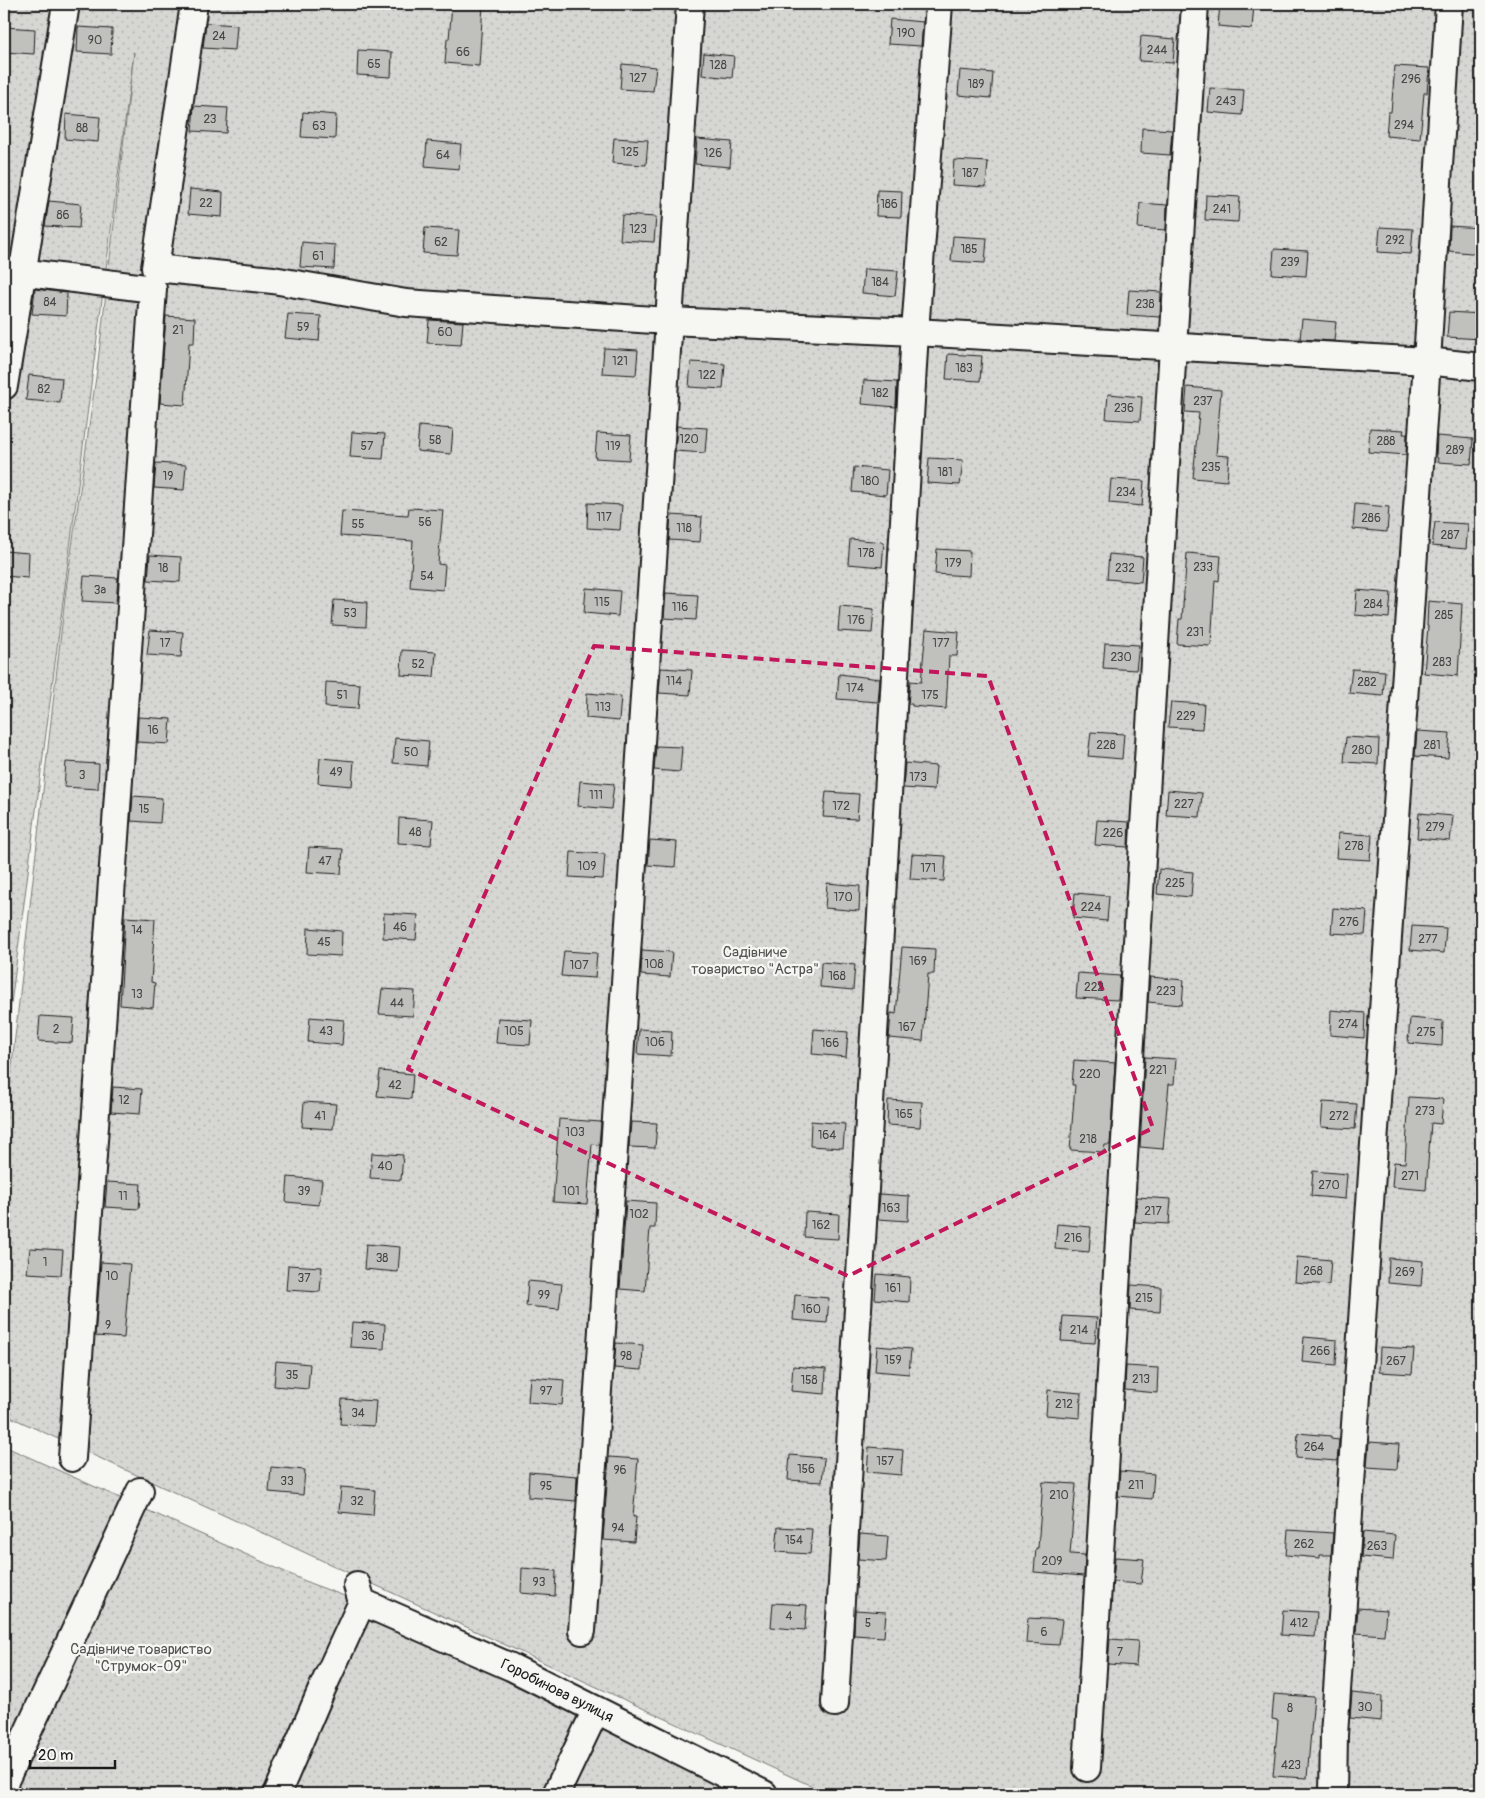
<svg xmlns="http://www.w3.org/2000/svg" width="1485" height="1798" font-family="Pangolin,sans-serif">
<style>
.grass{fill:url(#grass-dots);stroke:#797977}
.building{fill:#c0c0bd;stroke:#1c1c1c}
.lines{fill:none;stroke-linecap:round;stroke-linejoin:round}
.street-casing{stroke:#1c1c1c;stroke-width:30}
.street{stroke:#f6f6f2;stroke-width:26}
.marked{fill:none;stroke:#c2185b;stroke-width:4;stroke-dasharray:10 6;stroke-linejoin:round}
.labels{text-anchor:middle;stroke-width:4.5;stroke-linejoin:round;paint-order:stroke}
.number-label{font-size:12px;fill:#454544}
.park-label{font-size:15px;fill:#545453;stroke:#f6f6f2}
.street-label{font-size:15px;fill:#1c1c1c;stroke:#f6f6f2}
</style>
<defs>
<pattern id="grass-dots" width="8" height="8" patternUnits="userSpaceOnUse" patternTransform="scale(1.25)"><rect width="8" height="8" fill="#d6d6d2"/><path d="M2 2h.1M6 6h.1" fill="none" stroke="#b7b7b4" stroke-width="1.8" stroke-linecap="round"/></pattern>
</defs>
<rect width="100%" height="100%" fill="#f6f6f2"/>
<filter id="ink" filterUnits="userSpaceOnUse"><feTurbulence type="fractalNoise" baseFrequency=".02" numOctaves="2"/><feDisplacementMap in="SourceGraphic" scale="10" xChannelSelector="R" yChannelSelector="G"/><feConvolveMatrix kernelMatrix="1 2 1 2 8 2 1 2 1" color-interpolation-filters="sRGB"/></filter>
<g filter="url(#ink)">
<path class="grass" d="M4 4H1481V1794H829L4 1414V1134L66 589 97 370 134 52 4 1058Z
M4 1446 312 1584 512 1658 709 1755 782 1794H4Z"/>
<path class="building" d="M452 4H483L479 66 445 63 447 39H449Z
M1220 4H1254L1252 29 1218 26Z
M890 19 923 22 921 46 888 44Z
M206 23 237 25 235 50 203 48Z
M4 27 35 29 34 54 4 52Z
M78 27 112 29 111 54 77 52Z
M1141 36 1175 39 1173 63 1139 61Z
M358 50 392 52 391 77 357 75Z
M704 53 734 56 732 78 702 75Z
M622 64 656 67 653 91 620 89Z
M1395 66 1429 68 1427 93H1424L1420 139 1386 136 1388 112H1391Z
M960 70 993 73 991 98 958 95Z
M1210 88 1244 90 1242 115 1208 112Z
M194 106 228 108 226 133 192 131Z
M303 112 336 115 335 139 301 137Z
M66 114 100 117 98 142 65 139Z
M1142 128 1172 130 1170 155 1141 153Z
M614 138 648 140 646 165 612 163Z
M697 139 732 142 730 167 695 164Z
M427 141 461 144 459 169 425 166Z
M954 160 988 162 986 187 952 185Z
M190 189 223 192 222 217 188 214Z
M877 190 902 191 901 217 876 216Z
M1206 195 1240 197 1238 222 1205 220Z
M49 201 81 204 79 228 45 226Z
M1140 203 1167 205 1166 230 1138 228Z
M622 215 656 217 654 242 620 240Z
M1450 226 1481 228V254L1449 251Z
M1380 227 1413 229 1411 254 1378 252Z
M425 228 459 230 457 255 423 253Z
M953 236 987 238 985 263 951 261Z
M302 242 335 245 334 269 300 267Z
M1274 249 1308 251 1306 276 1272 274Z
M864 269 898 271 895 296 862 293Z
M35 289 67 293 66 316 32 314Z
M1129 290 1161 292 1160 317 1127 315Z
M1449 312 1481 314V339L1447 337Z
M288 314 321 316 319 341 285 338Z
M166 316 195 318 194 343H189L185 405 160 403Z
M1302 319 1336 322 1334 341 1300 339Z
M429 320 463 322 461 345 427 343Z
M604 348 638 350 636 375 602 373Z
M948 354 982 356 980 381 946 379Z
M691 362 725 364 723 389 689 387Z
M29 375 62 378 60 403 26 400Z
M864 380 897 382 896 407 862 404Z
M1187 387 1221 390 1216 455 1229 456 1227 481 1193 478 1199 413 1185 412Z
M1108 394 1142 397 1140 421 1106 419Z
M419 426 453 429 451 454 417 451Z
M677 426 707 428 705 453 675 451Z
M1370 428 1404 430 1403 434H1407L1406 455 1368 452Z
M352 432 385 434 383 459 350 457Z
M597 433 631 435 629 460 595 458Z
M1437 436 1473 439 1471 464 1437 462 1438 458 1436 457Z
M929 458 963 460 960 485 927 483Z
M156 463 186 465 184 490 154 488Z
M854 467 888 470 886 495 852 492Z
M1111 479 1144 481 1142 506 1109 503Z
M588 503 622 505 620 530 587 528Z
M1355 504 1389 507 1387 532 1353 529Z
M409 508 443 510 438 564 445 565 443 590 410 587 413 541 340 536 342 511 408 515Z
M671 515 702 517 700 542 669 540Z
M1435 522 1468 524 1466 549 1432 546Z
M850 539 884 542 882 567 848 564Z
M937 549 970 551 969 576 935 574Z
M4 551 29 553 28 578 4 576Z
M1187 553 1221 556 1219 581 1215 580 1211 646 1177 644 1179 619H1182Z
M1109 554 1143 557 1141 582 1107 579Z
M150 555 181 557 180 582 148 580Z
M84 576 118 578 116 603 82 601Z
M586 588 620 591 618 616 584 613Z
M1357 590 1391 593 1389 618 1355 615Z
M666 593 698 595 696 620 664 618Z
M334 600 367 602 366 627 332 625Z
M1428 601 1462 604 1458 676 1424 673 1428 626H1427Z
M840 606 874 609 872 633 838 631Z
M926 629 959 632 957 656H949L946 709 912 706V704H908L910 681 921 682Z
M150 630 183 632 181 657 147 655Z
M1105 643 1139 645 1136 670 1103 668Z
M402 650 436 652 434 677 401 675Z
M661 668 692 670 690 695 659 693Z
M1352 669 1385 671 1383 696 1349 693Z
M839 674 880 679 878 702 837 699Z
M326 682 360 684 358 709 325 707Z
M587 693 621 696 619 721 586 718Z
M1171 702 1204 704 1202 729 1168 727Z
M138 717 171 719 169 744 137 742Z
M1417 731 1450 733 1448 758 1415 756Z
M1091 732 1124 734 1122 759 1088 756Z
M1346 737 1379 739 1378 764 1344 762Z
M395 738 429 741 427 766 393 763Z
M656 746 682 747 680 772 654 770Z
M320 758 354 761 352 786 318 783Z
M66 762 99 764 98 789 64 787Z
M905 763 936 766 934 790 903 788Z
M580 781 614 784 611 809 578 806Z
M1168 790 1202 793 1200 817 1166 815Z
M826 792 859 794 857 819 823 817Z
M133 796 162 798 160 823 131 821Z
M1419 813 1453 816 1450 841 1417 838Z
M399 818 433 820 431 845 398 843Z
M1097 820 1129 822 1128 847 1095 845Z
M1338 833 1372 835 1370 860 1336 858Z
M650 840 677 842 675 867 648 865Z
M309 847 343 849 341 874 307 872Z
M571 852 605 854 603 879 569 877Z
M912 854 946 856 944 881 910 879Z
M1159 869 1193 872 1191 897 1157 894Z
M827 883 860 886 859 911 825 908Z
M1075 893 1109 896 1107 921 1073 918Z
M1333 908 1367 911 1365 935 1331 933Z
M384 913 418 915 416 940 383 938Z
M125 917 155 919 151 982 155 983 153 1008 120 1005Z
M1412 926 1446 928 1444 953 1410 950Z
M308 928 342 931 341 956 307 954Z
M902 947 935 949 934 974H928L923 1041 889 1038 891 1013 896 1014Z
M642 950 672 952 670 977 641 975Z
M564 951 597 953 595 978 561 976Z
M821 962 855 965 853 990 820 987Z
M1078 973 1120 976 1118 1000 1076 998Z
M1150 977 1184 980 1182 1005 1148 1002Z
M382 989 415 991 413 1016 379 1014Z
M1331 1010 1365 1013 1364 1038 1330 1035Z
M40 1016 74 1018 72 1043 38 1041Z
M310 1017 344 1020 342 1045 308 1042Z
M498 1018 532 1020 530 1045 496 1043Z
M1410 1018 1443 1021 1442 1046 1408 1043Z
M639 1029 672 1031 671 1056 637 1054Z
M814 1029 848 1032 846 1057 812 1054Z
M1145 1057 1176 1059 1174 1084H1169L1163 1149 1140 1147Z
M1074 1060 1115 1063 1110 1145H1105L1104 1152 1070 1150 1075 1085H1072Z
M380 1071 413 1074 411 1099 377 1096Z
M113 1087 142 1089 140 1114 111 1112Z
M1409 1097 1443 1099 1441 1124 1431 1123 1426 1190 1392 1187 1394 1162 1405 1163Z
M888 1100 922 1102 920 1127 887 1125Z
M304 1102 336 1104 333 1129 302 1127Z
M1323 1102 1357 1104 1355 1129 1321 1127Z
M559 1119 601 1122 599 1145 592 1144 587 1204 553 1202Z
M811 1121 845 1124 843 1148 810 1146Z
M631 1122 657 1123 655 1148 629 1147Z
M372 1153 403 1155 401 1180 370 1178Z
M1313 1171 1347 1174 1345 1199 1311 1196Z
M288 1177 322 1180 319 1205 286 1202Z
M107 1182 141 1184 139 1209 105 1207Z
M880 1194 909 1196 908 1221 878 1219Z
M1137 1197 1171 1199 1169 1224 1135 1222Z
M626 1201 656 1203 655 1228H650L645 1291 620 1289Z
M805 1212 839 1214 838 1239 804 1237Z
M1057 1224 1091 1227 1089 1252 1055 1249Z
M366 1244 400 1247 398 1272 364 1269Z
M30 1248 63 1250 61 1275 27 1273Z
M1297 1257 1331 1260 1329 1285 1295 1282Z
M1389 1258 1423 1261 1421 1286 1388 1283Z
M101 1262 130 1264 124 1338 95 1336Z
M288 1265 322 1267 320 1292 286 1290Z
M877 1274 910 1277 909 1302 875 1299Z
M528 1281 562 1284 559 1309 526 1306Z
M1131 1285 1161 1287 1160 1312 1130 1310Z
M795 1295 829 1298 827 1323 793 1320Z
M1063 1316 1097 1318 1095 1343 1061 1341Z
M352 1322 385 1324 384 1349 350 1347Z
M1304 1337 1337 1340 1336 1365 1302 1362Z
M616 1343 643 1345 642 1370 614 1368Z
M877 1346 911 1349 909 1374 875 1371Z
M1380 1347 1414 1349 1412 1374 1379 1372Z
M276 1361 310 1364 308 1389 274 1386Z
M793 1366 826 1369 825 1394 791 1391Z
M1126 1366 1158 1368 1157 1393 1125 1390Z
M530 1377 564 1380 562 1405 528 1402Z
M1048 1390 1081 1393 1080 1418 1046 1415Z
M342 1399 376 1401 374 1426 340 1424Z
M1298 1433 1331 1436V1439L1339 1440 1337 1461 1296 1458Z
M1369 1442 1399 1444 1397 1469 1367 1467Z
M869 1447 903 1450 901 1475 867 1472Z
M790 1455 824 1458 822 1482 788 1480Z
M609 1457 638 1459 633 1517H636L634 1542 603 1540Z
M271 1467 305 1470 303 1495 269 1492Z
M1120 1471 1154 1474 1152 1499 1118 1496Z
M529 1472 577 1476 576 1501 528 1497Z
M1043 1482 1076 1484 1070 1554 1085 1555 1084 1576 1034 1572 1036 1548H1038Z
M341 1487 375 1490 373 1515 339 1512Z
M778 1527 812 1529 810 1554 776 1552Z
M1288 1530 1333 1533 1331 1555H1320V1558L1286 1555Z
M1363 1532 1395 1535 1393 1560 1361 1557Z
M860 1534 888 1536 886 1561 858 1559Z
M1115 1557 1144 1559 1141 1584 1113 1582Z
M522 1568 556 1571 555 1596 521 1593Z
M773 1603 807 1605 805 1630 771 1627Z
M1358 1608 1386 1610 1384 1635 1356 1633Z
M855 1610 886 1612 884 1637 854 1635Z
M1283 1610 1317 1612 1315 1637 1281 1635Z
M1028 1618 1062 1620 1059 1645 1026 1643Z
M1110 1639 1138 1641 1136 1666 1108 1664Z
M1352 1693 1382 1696 1381 1721 1350 1718Z
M1274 1694 1314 1697 1307 1778 1273 1776 1278 1720 1272 1719Z"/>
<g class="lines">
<g class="street-casing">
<g id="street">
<path d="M194 4 155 268 273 280 406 303 668 321 915 332 1427 361 1481 367"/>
<path d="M4 270 153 289 72 1458"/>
<path d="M4 386 66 4"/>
<path id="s1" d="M357 1585 362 1602 511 1667 764 1794"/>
<path d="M582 1631 690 4"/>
<path d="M835 1703 915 332 939 4"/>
<path d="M1087 1768 1173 347 1195 4"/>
<path d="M4 1783 140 1491"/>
<path d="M277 1794 322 1689 362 1602"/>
<path d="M556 1794 596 1710"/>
<path d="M1333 1794 1334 1735 1427 361 1449 4"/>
</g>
</g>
<use href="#street" class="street"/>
</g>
</g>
<path class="marked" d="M594 646 988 676 1153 1128 848 1276 408 1069Z"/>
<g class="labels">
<g class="number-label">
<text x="906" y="37">190</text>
<text x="219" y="40">24</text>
<text x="95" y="44">90</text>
<text x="1157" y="54">244</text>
<text x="463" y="56">66</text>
<text x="374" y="68">65</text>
<text x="718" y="69">128</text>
<text x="638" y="82">127</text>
<text x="1411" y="83">296</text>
<text x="976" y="88">189</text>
<text x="1226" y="105">243</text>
<text x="210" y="123">23</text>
<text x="1404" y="129">294</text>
<text x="319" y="130">63</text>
<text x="82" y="132">88</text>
<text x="630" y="156">125</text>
<text x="713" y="157">126</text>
<text x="443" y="159">64</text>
<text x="970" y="177">187</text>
<text x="206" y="207">22</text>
<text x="889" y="208">186</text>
<text x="1222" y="213">241</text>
<text x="63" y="219">86</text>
<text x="638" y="233">123</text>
<text x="1395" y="244">292</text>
<text x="441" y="246">62</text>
<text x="969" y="253">185</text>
<text x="318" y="260">61</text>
<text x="1290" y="266">239</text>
<text x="880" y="286">184</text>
<text x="50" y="306">84</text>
<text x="1145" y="308">238</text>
<text x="303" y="331">59</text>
<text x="178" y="334">21</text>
<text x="445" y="336">60</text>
<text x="620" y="365">121</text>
<text x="964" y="372">183</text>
<text x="707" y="379">122</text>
<text x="44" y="393">82</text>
<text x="880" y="397">182</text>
<text x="1203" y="405">237</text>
<text x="1124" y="412">236</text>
<text x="689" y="443">120</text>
<text x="435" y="444">58</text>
<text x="1386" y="445">288</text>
<text x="367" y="450">57</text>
<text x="613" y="450">119</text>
<text x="1455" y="454">289</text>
<text x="1211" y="471">235</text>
<text x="945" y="476">181</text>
<text x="168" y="480">19</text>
<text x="870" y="485">180</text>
<text x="1126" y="496">234</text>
<text x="604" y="521">117</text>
<text x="1371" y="522">286</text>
<text x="425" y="526">56</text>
<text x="358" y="528">55</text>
<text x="684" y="532">118</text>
<text x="1450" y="539">287</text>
<text x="866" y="557">178</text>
<text x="953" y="567">179</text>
<text x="1203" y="571">233</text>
<text x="163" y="572">18</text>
<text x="1125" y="572">232</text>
<text x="427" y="580">54</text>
<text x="100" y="594">3а</text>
<text x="602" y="606">115</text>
<text x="1373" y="608">284</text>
<text x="680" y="611">116</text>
<text x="350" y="617">53</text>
<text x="1444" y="619">285</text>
<text x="856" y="624">176</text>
<text x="1195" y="636">231</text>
<text x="165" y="647">17</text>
<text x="941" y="647">177</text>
<text x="1121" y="661">230</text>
<text x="1442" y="666">283</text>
<text x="418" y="668">52</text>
<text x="674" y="685">114</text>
<text x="1367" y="686">282</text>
<text x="855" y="692">174</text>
<text x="342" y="699">51</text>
<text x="930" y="699">175</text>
<text x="603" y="711">113</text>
<text x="1186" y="720">229</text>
<text x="153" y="734">16</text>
<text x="1106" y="749">228</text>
<text x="1432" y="749">281</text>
<text x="1362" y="754">280</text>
<text x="411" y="756">50</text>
<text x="336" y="776">49</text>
<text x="82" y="779">3</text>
<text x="918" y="781">173</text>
<text x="596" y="799">111</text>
<text x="1184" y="808">227</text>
<text x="841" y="810">172</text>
<text x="144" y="813">15</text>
<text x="1435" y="831">279</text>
<text x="415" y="836">48</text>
<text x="1113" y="837">226</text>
<text x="1354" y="850">278</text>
<text x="325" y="865">47</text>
<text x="587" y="870">109</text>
<text x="928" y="872">171</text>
<text x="1175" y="887">225</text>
<text x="843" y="901">170</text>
<text x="1091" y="911">224</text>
<text x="1349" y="926">276</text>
<text x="400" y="931">46</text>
<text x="137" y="934">14</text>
<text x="1428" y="943">277</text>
<text x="324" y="946">45</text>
<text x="918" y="965">169</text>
<text x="654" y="968">108</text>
<text x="579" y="969">107</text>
<text x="837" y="980">168</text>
<text x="1094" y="991">222</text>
<text x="1166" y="995">223</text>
<text x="137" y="998">13</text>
<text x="397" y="1007">44</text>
<text x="1348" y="1028">274</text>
<text x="907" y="1031">167</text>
<text x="56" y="1033">2</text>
<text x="326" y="1035">43</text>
<text x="514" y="1035">105</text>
<text x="1426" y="1036">275</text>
<text x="655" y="1046">106</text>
<text x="830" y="1047">166</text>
<text x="1158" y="1074">221</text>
<text x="1090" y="1078">220</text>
<text x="395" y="1089">42</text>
<text x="124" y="1104">12</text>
<text x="1425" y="1115">273</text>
<text x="904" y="1118">165</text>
<text x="320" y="1120">41</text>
<text x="1339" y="1120">272</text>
<text x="575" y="1136">103</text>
<text x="827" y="1139">164</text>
<text x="1088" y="1143">218</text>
<text x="385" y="1170">40</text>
<text x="1410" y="1180">271</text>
<text x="1329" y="1189">270</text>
<text x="304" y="1195">39</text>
<text x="571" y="1195">101</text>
<text x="123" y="1200">11</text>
<text x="891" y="1212">163</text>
<text x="1153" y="1215">217</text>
<text x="639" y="1218">102</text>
<text x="821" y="1229">162</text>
<text x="1073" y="1242">216</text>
<text x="382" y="1262">38</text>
<text x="45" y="1266">1</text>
<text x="1313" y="1275">268</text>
<text x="1405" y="1276">269</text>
<text x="112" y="1280">10</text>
<text x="304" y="1282">37</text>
<text x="893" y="1292">161</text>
<text x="544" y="1299">99</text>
<text x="1144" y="1302">215</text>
<text x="811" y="1313">160</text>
<text x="108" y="1329">9</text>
<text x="1079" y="1334">214</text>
<text x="368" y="1340">36</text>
<text x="1320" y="1355">266</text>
<text x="626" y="1360">98</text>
<text x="893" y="1364">159</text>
<text x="1396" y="1365">267</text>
<text x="292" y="1379">35</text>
<text x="1141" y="1383">213</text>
<text x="809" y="1384">158</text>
<text x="546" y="1395">97</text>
<text x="1064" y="1408">212</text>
<text x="358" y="1417">34</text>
<text x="1314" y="1451">264</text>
<text x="885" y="1465">157</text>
<text x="806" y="1473">156</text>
<text x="620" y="1474">96</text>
<text x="287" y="1485">33</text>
<text x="1136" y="1489">211</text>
<text x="546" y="1490">95</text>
<text x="1059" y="1499">210</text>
<text x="357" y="1505">32</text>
<text x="618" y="1532">94</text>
<text x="794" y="1544">154</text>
<text x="1304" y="1548">262</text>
<text x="1377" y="1550">263</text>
<text x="1052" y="1565">209</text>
<text x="539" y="1586">93</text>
<text x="789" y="1620">4</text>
<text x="868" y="1627">5</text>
<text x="1299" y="1627">412</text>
<text x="1044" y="1636">6</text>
<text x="1120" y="1656">7</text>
<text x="1365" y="1711">30</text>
<text x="1290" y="1712">8</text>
<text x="1291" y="1769">423</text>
</g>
<g class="park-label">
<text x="755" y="957">Садівниче<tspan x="755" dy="17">товариство "Астра"</tspan></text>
<text x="141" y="1654">Садівниче товариство<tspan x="141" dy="17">"Струмок-09"</tspan></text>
</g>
<g class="street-label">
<text dy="5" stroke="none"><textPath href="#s1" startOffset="232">Горобинова вулиця</textPath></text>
</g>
</g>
<rect width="1485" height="1798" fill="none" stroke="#f6f6f2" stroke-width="20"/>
<rect x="10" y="10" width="1465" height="1778" fill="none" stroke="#1c1c1c" stroke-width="2" filter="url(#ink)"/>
<path d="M30 1760v8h85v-8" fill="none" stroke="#1c1c1c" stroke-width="2.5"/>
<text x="38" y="1760" font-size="15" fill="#1c1c1c" stroke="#f6f6f2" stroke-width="4" paint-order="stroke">20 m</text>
</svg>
